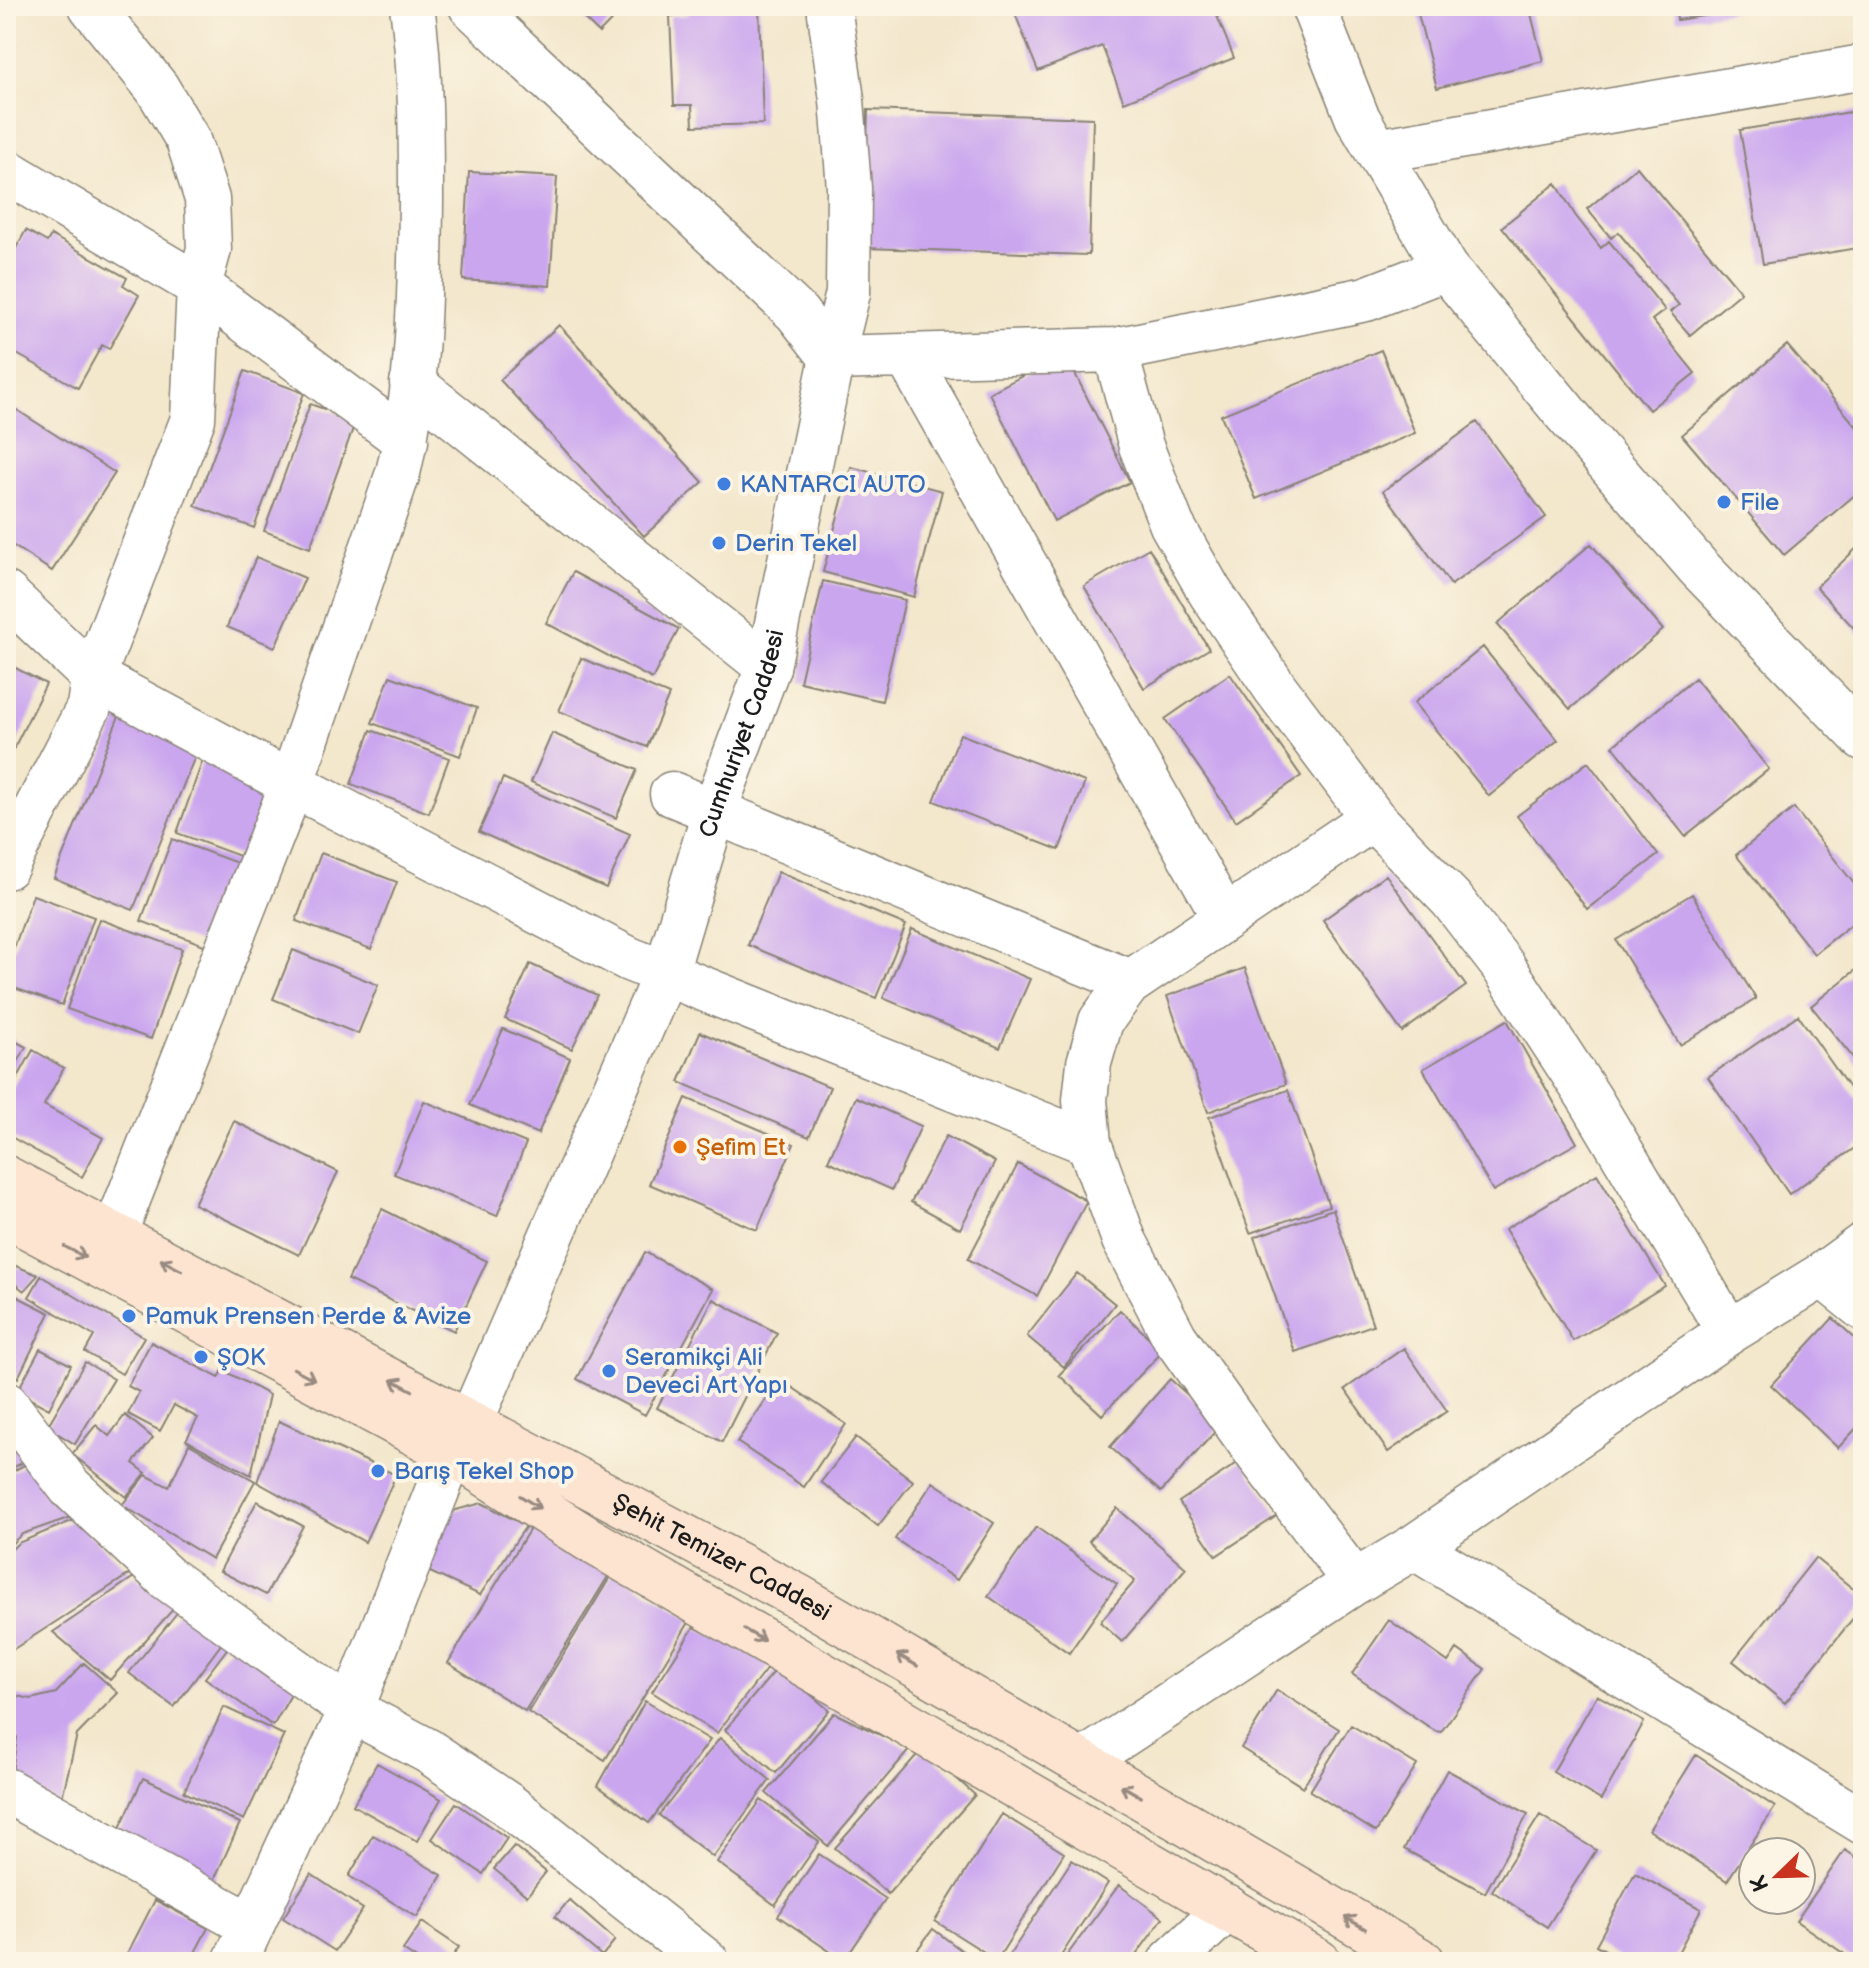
<svg xmlns="http://www.w3.org/2000/svg" width="1869" height="1968" font-family="'Balsamiq Sans',sans-serif">
<style>
.building{fill:#caa6ef}
.lines{fill:none;stroke-linecap:round;stroke-linejoin:round}
.minor-casing{stroke:#888274;stroke-width:47}
.tertiary-casing{stroke:#888274;stroke-width:47}
.secondary-casing{stroke:#888274;stroke-width:47}
.minor{stroke:#fff;stroke-width:44}
.tertiary{stroke:#fff;stroke-width:44}
.secondary{stroke:#fde4d1;stroke-width:44}
.oneway{stroke:#988a80}
.shop-dot{fill:#3f7fe0;stroke:#fcf5e5;stroke-width:3}
.food-dot{fill:#e8710a;stroke:#fcf5e5;stroke-width:3}
.labels{text-anchor:middle;stroke-width:8;stroke-linejoin:round;paint-order:stroke}
.shop-label{font-size:24px;fill:#366cbe;stroke:#fcf5e5;text-anchor:start}
.street-label{font-size:24px;fill:#1c1c1c;stroke:#fcf5e5}
.food-label{font-size:24px;fill:#c56008;stroke:#fcf5e5;text-anchor:start}
</style>
<rect width="100%" height="100%" fill="#fcf5e5"/>
<filter id="ink" filterUnits="userSpaceOnUse"><feTurbulence type="fractalNoise" baseFrequency=".0125" numOctaves="2"/><feDisplacementMap in="SourceGraphic" scale="16" xChannelSelector="R" yChannelSelector="G"/><feConvolveMatrix kernelMatrix="1 2 1 2 8 2 1 2 1" color-interpolation-filters="sRGB"/></filter>
<filter id="wash" filterUnits="userSpaceOnUse"><feTurbulence type="fractalNoise" baseFrequency=".006" numOctaves="4" result="noise"/><feDisplacementMap in="SourceGraphic" scale="32" xChannelSelector="R" yChannelSelector="G"/><feGaussianBlur stdDeviation="1.8" result="paint"/><feColorMatrix in="noise" values="0 0 0 0 0 0 0 0 0 0 0 0 0 0 0 0 0 1.4 0 .05"/><feComposite in="paint" operator="in"/></filter>
<g filter="url(#wash)">
<rect width="100%" height="100%" fill="#f3e7cc"/>
<g id="blocks">
<path class="building" d="M571 6H625L599 33Z
M688 6H759L763 124 693 126 692 105H674L670 16 688 15Z
M1012 6H1213L1234 58 1124 102 1102 46 1038 71Z
M1416 6H1529L1543 61 1437 88Z
M1675 6H1754V8L1677 20Z
M868 110 1093 118 1089 255 864 248Z
M1863 110V247L1763 264 1740 130Z
M1637 167 1741 292 1690 335 1670 312 1679 305 1618 232 1611 238 1587 209Z
M469 172 557 177 550 286 463 280Z
M1556 183 1575 215 1601 248 1609 241 1665 310 1652 320 1695 373 1649 410 1502 227Z
M26 230 47 242 51 235 127 278 123 285 139 295 109 349 102 345 78 388 6 348V266Z
M559 325 703 482 644 536 500 380Z
M1787 345 1863 434V488L1784 555 1682 435Z
M1381 350 1415 433 1256 499 1221 415Z
M1065 354 1130 482 1054 521 989 393Z
M245 371 304 393 254 528 195 506Z
M6 403 115 473 52 571 6 541Z
M310 404 356 420 310 548 264 531Z
M1477 422 1546 517 1451 585 1383 491Z
M851 467 942 491 914 597 823 572Z
M1863 542V638L1816 587Z
M1591 544 1663 630 1570 709 1497 624Z
M1149 548 1209 649 1144 688 1084 586Z
M256 557 305 578 275 647 227 627Z
M573 572 679 629 652 679 546 623Z
M823 581 905 600 882 701 800 682Z
M1483 647 1558 740 1489 796 1414 703Z
M581 658 669 695 647 747 559 711Z
M6 663 46 684 6 764Z
M1230 674 1301 776 1236 821 1165 719Z
M390 676 477 708 460 756 372 723Z
M1695 678 1769 769 1685 836 1613 746Z
M123 706 200 744 133 910 54 878Z
M371 730 449 758 429 813 351 784Z
M552 733 637 770 616 818 531 782Z
M960 734 1085 782 1059 850 934 801Z
M206 751 273 781 245 858 177 833Z
M1588 762 1658 855 1587 909 1517 816Z
M503 778 630 834 606 888 479 832Z
M1794 808 1863 895V915L1814 954 1736 855Z
M172 839 240 864 209 947 141 921Z
M321 853 397 882 371 949 296 921Z
M778 872 906 925 876 998 748 945Z
M1386 875 1466 986 1402 1032 1323 920Z
M1692 894 1756 999 1680 1045 1616 940Z
M33 895 94 917 62 1005 6 985V970Z
M99 919 182 949 151 1039 67 1009Z
M912 929 1030 979 1000 1048 883 998Z
M293 950 378 985 358 1034 273 999Z
M530 964 597 995 572 1049 505 1019Z
M1863 964V1070L1811 1006Z
M1245 968 1286 1084 1208 1112 1167 996Z
M1798 1015 1863 1108V1142L1789 1194 1708 1077Z
M1507 1020 1577 1143 1493 1191 1423 1069Z
M503 1029 570 1058 538 1134 470 1105Z
M700 1032 830 1087 809 1137 679 1082Z
M6 1036 26 1047 6 1084Z
M33 1050 64 1068 44 1105 103 1138 82 1177 6 1134V1099Z
M1288 1090 1329 1206 1250 1233 1209 1117Z
M856 1097 921 1126 892 1190 828 1161Z
M686 1098 794 1144 757 1230 649 1184Z
M424 1101 526 1143 497 1216 394 1174Z
M234 1121 338 1172 299 1255 194 1204Z
M946 1136 995 1162 960 1229 911 1202Z
M1018 1164 1087 1201 1037 1296 968 1259Z
M1597 1174 1665 1286 1573 1341 1505 1229Z
M382 1209 487 1261 454 1331 348 1280Z
M1333 1209 1373 1325 1295 1352 1254 1237Z
M645 1252 713 1289 645 1415 577 1379Z
M6 1262 38 1275 24 1291 15 1284 6 1296Z
M1077 1273 1115 1304 1064 1367 1027 1336Z
M41 1276 144 1337 122 1374 85 1352 94 1336 29 1297Z
M10 1293 50 1313 18 1378 6 1364V1301Z
M713 1299 777 1333 722 1442 657 1408Z
M1120 1310 1163 1351 1102 1415 1059 1375Z
M1833 1318 1863 1346V1421L1838 1448 1771 1385Z
M151 1342 219 1378 223 1370 269 1395 251 1475 186 1440 198 1418 174 1405 160 1431 128 1414 139 1392 128 1386Z
M1404 1348 1447 1411 1388 1452 1345 1389Z
M40 1349 71 1365 49 1409 17 1392Z
M85 1362 114 1379 75 1444 47 1427Z
M780 1379 846 1424 804 1487 737 1442Z
M1170 1379 1221 1425 1161 1492 1110 1447Z
M125 1415 153 1438 133 1463 146 1473 126 1497 72 1454 96 1425 109 1436Z
M279 1421 396 1475 365 1542 257 1482Z
M6 1437 26 1461 6 1471Z
M856 1437 913 1481 878 1526 821 1482Z
M189 1444 255 1481 212 1559 122 1505 146 1475 169 1487Z
M1242 1460 1278 1515 1216 1556 1179 1502Z
M26 1464 71 1517 22 1534 6 1549V1475Z
M933 1482 994 1523 957 1580 895 1539Z
M257 1501 303 1526 266 1595 220 1571Z
M482 1503 526 1526 480 1595 419 1567 448 1512Z
M1117 1508 1186 1568 1122 1642 1100 1622 1135 1581 1089 1541Z
M74 1520 131 1573 6 1654V1555L18 1543Z
M534 1522 612 1570 525 1711 448 1663Z
M1036 1527 1117 1584 1069 1653 988 1596Z
M1815 1558 1863 1597V1606L1785 1703 1733 1661Z
M614 1571 691 1619 605 1760 528 1712Z
M134 1577 176 1606 110 1680 53 1632Z
M180 1609 225 1639 174 1707 129 1673Z
M1389 1620 1448 1662 1457 1649 1485 1669 1441 1732 1435 1731 1352 1674Z
M694 1627 771 1663 717 1733 652 1692Z
M233 1641 297 1684 273 1726 205 1678Z
M84 1663 118 1693 77 1735 60 1806 11 1778 17 1738 6 1713V1707L18 1696 31 1699 56 1693Z
M778 1667 829 1710 776 1773 725 1730Z
M1277 1690 1339 1729 1303 1787 1241 1748Z
M1597 1695 1644 1722 1601 1800 1553 1772Z
M645 1701 710 1740 649 1823 598 1786Z
M224 1707 284 1735 244 1820 184 1792Z
M834 1713 910 1749 828 1846 766 1793Z
M1351 1725 1417 1765 1376 1832 1310 1791Z
M720 1738 770 1780 713 1857 659 1815Z
M923 1748 975 1795 888 1894 835 1848Z
M1696 1755 1775 1807 1727 1881 1649 1830Z
M377 1763 441 1799 417 1841 353 1805Z
M1447 1770 1528 1814 1485 1893 1404 1849Z
M143 1778 240 1823 210 1889 113 1843Z
M761 1800 819 1842 775 1905 717 1862Z
M456 1803 507 1838 483 1874 432 1839Z
M1002 1814 1064 1853 997 1960 935 1921Z
M1540 1815 1596 1850 1547 1927 1492 1891Z
M373 1835 442 1875 417 1917 349 1876Z
M514 1846 546 1872 527 1896 494 1869Z
M1845 1850 1863 1862V1943L1852 1959 1796 1921Z
M819 1854 886 1899 844 1961 778 1916Z
M1072 1860 1108 1883 1057 1962H1005Z
M1635 1873 1701 1909 1673 1962H1627L1596 1945Z
M311 1874 363 1909 335 1951 283 1918Z
M1119 1885 1163 1918 1131 1962H1062Z
M155 1900 208 1928 190 1962H123Z
M569 1900 615 1940 602 1956 555 1917Z
M422 1922 459 1947 449 1962H421L403 1950Z
M933 1929 977 1962H908Z"/>
</g>
</g>
<g filter="url(#ink)">
<use href="#blocks" fill-opacity="0" stroke="#888274" stroke-width="2"/>
<g class="lines">
<g class="minor-casing">
<path id="minor" d="M471 6 797 313 832 358 1115 350 1366 299 1446 268
M1313 6 1357 117 1446 268 1567 415 1698 567 1863 738
M1377 151 1863 67
M6 171 199 286 406 441
M1115 350 1141 446 1172 525 1210 592 1276 689 1373 818 1452 900 1503 966 1590 1099 1729 1332
M907 356 1225 918
M412 383 768 667
M6 594 93 677 292 784 629 959 1089 1143
M672 794 1131 982
M6 867 89 707 93 677 193 419 199 286 209 249 207 199 188 140 157 88 91 6
M114 1235 284 805 398 473C419 384 420 292 421 201 421 136 421 70 412 6
M1822 1275 1863 1308
M6 1404 70 1487 167 1578 351 1710 428 1751 507 1804 707 1962
M1414 1547 1863 1822
M1355 1582 1259 1456 1175 1338 1124 1240 1089 1143 1085 1100 1089 1063 1101 1021 1128 984 1373 818
M1082 1762 1355 1582 1414 1547 1729 1332 1822 1275 1863 1245
M6 1790 252 1926
M235 1962 351 1710 452 1453 471 1421
M1170 1962 1228 1908"/>
</g>
<g class="tertiary-casing">
<g id="tertiary">
<path id="s1" d="M471 1421 666 972 714 812 768 667 832 358 848 293 849 188 842 100 829 6"/>
</g>
</g>
<g class="secondary-casing">
<g id="secondary">
<path id="s2" d="M6 1178 799 1597 1423 1962"/>
<path d="M6 1215 452 1453 588 1539 1319 1962"/>
</g>
</g>
<use href="#minor" class="minor"/>
<use href="#tertiary" class="tertiary"/>
<use href="#secondary" class="secondary"/>
</g>
<defs><path id="oneway-shaft" d="M-6 0H5M1.5-3L5.5 0L1.5 3" fill="none" stroke-width="1.6" stroke-linecap="round" stroke-linejoin="round" transform="scale(2)"/></defs>
<g class="oneway">
<use href="#oneway-shaft" transform="translate(75 1252) rotate(28)"/>
<use href="#oneway-shaft" transform="translate(171 1265) rotate(-152)"/>
<use href="#oneway-shaft" transform="translate(304 1374) rotate(28)"/>
<use href="#oneway-shaft" transform="translate(402 1385) rotate(-152)"/>
<use href="#oneway-shaft" transform="translate(530 1502) rotate(32)"/>
<use href="#oneway-shaft" transform="translate(754 1635) rotate(30)"/>
<use href="#oneway-shaft" transform="translate(907 1660) rotate(-150)"/>
<use href="#oneway-shaft" transform="translate(1131 1791) rotate(-150)"/>
<use href="#oneway-shaft" transform="translate(1355 1923) rotate(-150)"/>
</g>
</g>
<g class="shop-dot">
<circle cx="724" cy="484" r="8"/>
<circle cx="1724" cy="502" r="8"/>
<circle cx="719" cy="543" r="8"/>
<circle cx="129" cy="1316" r="8"/>
<circle cx="201" cy="1357" r="8"/>
<circle cx="609" cy="1371" r="8"/>
<circle cx="378" cy="1471" r="8"/>
</g>
<circle class="food-dot" cx="680" cy="1147" r="8"/>
<g class="labels">
<g class="shop-label">
<text x="740" y="492">KANTARCI AUTO</text>
<text x="1740" y="510">File</text>
<text x="735" y="551">Derin Tekel</text>
<text x="145" y="1324">Pamuk Prensen Perde &amp; Avize</text>
<text x="217" y="1365">ŞOK</text>
<text x="625" y="1365">Seramikçi Ali<tspan x="625" dy="28">Deveci Art Yapı</tspan></text>
<text x="394" y="1479">Barış Tekel Shop</text>
</g>
<g class="street-label">
<text dy="8" stroke="none"><textPath href="#s1" startOffset="740">Cumhuriyet Caddesi</textPath></text>
<text dy="8" stroke="none"><textPath href="#s2" startOffset="810">Şehit Temizer Caddesi</textPath></text>
</g>
<g class="food-label">
<text x="696" y="1155">Şefim Et</text>
</g>
</g>
<rect width="1869" height="1968" fill="none" stroke="#fcf5e5" stroke-width="32"/>
<g transform="translate(1777 1876) rotate(247)"><circle r="38" fill="#fcf5e5" stroke="#a29e95" stroke-width="2"/>
<path d="M0-6L14 30L0 20L-14 30Z" fill="#c8321e"/>
<text y="-12" font-size="22" font-weight="bold" text-anchor="middle" fill="#1c1c1c">K</text>
</g>
</svg>
